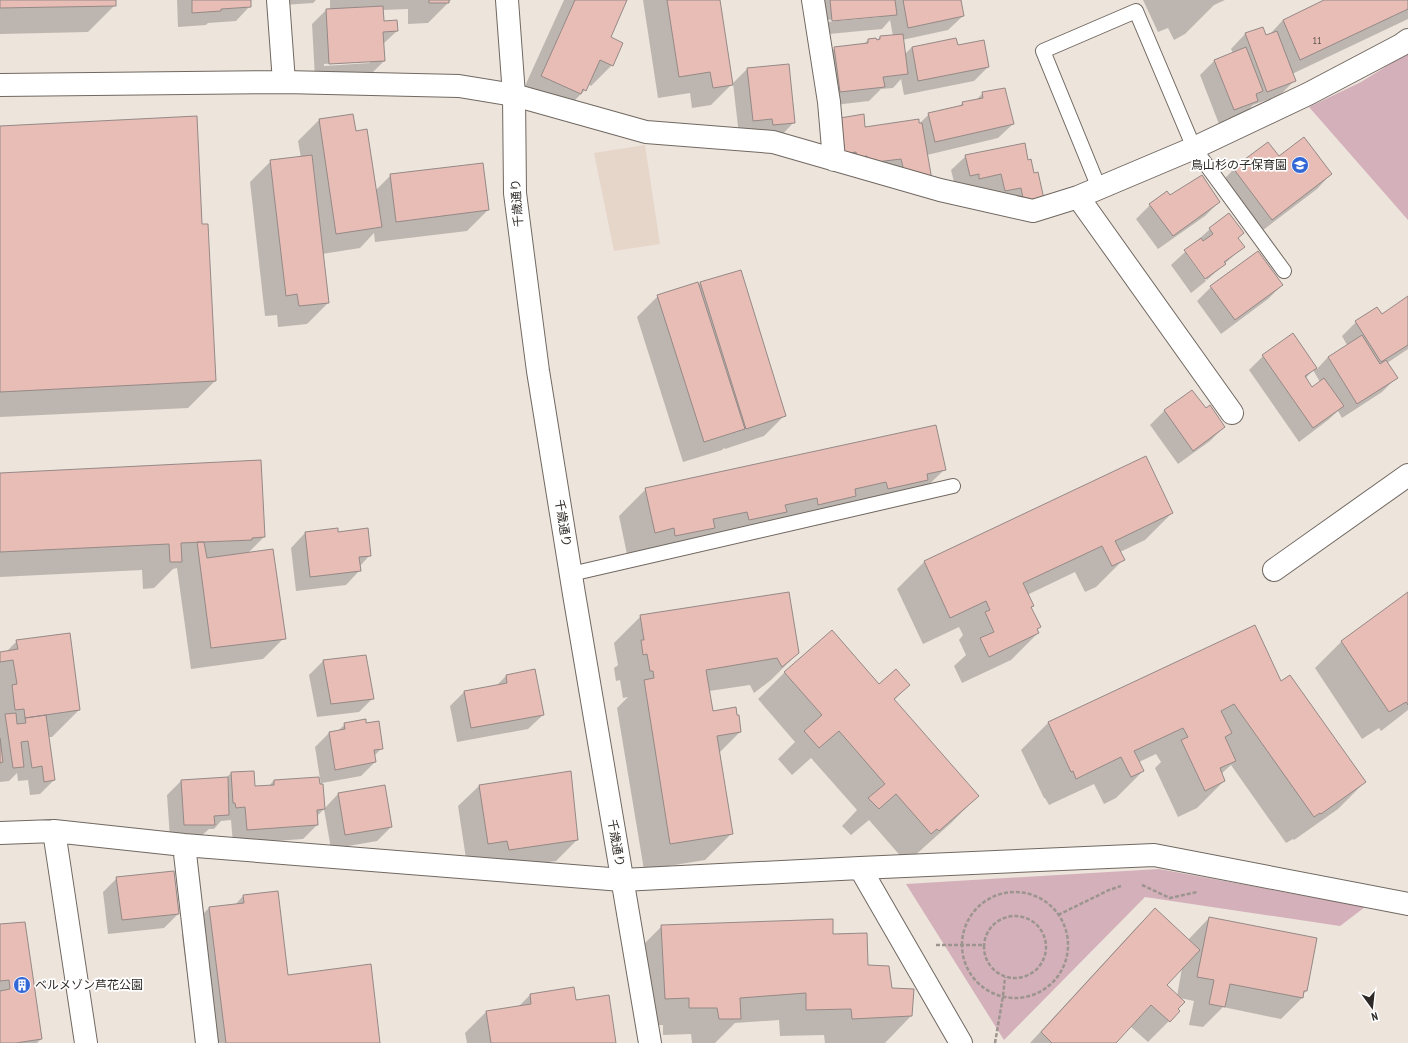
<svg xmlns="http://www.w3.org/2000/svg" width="1408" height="1043" font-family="'PT Sans Narrow','Noto Sans JP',sans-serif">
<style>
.built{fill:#e6d6c9}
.green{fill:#d4b0ba}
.shadow{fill:#0003;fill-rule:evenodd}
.building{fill:#e7bdb5;stroke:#958987}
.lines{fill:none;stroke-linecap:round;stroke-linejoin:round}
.service-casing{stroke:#706861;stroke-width:16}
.minor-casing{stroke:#706861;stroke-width:24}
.tertiary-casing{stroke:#706861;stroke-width:24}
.path{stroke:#9c958f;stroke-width:2.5;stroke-dasharray:4 2;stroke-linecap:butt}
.service{stroke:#fff;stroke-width:14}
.minor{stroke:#fff;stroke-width:22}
.tertiary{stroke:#fff;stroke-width:22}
.labels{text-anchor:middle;stroke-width:3.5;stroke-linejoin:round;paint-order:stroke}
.number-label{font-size:10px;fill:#5c4e4a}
.poi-label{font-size:12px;fill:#2d2926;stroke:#fff;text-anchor:end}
.street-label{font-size:12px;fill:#2d2926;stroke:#fff}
</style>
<rect width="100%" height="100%" fill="#ede4dc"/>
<path class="built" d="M645 145 660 244 614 251 594 153Z"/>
<path class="green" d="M1408 53V220L1309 107 1361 82Z
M1159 869 1365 907 1340 926 1145 897 1004 1040 906 884Z"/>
<path class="shadow" d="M0 0H115V5L88 32 0 34Z
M177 0H250V6L236 21 208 23 206 25 178 27Z
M268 0H316L313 3 269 6Z
M330 0H451L428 23 408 24V9L382 10 383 22 397 31 383 44 384 61 370 75 315 78 312 24 326 10H330ZM370 61V63L324 66V64Z
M564 0H626L609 37 612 65 591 86 588 84 585 90 564 111 520 97Z
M643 0H719L732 84 711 105 692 108 690 93 658 98Z
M819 0H960L963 16 948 30 902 40 904 55 912 47 957 46 988 67 974 81 904 95 901 79 893 88 881 89 869 101 826 106 821 62 835 48 864 44 868 40 875 39 876 41 880 37 893 36 890 20 882 29 818 35ZM881 15V17L827 22V20Z
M1143 0H1225L1214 5 1185 34 1174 40 1168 28 1158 32Z
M1326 0H1408V19L1292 74 1294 81 1280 95 1253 105 1243 115 1219 124 1200 75 1215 60 1233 53 1231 49 1245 34 1262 28 1265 36 1269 35 1283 20Z
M747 69 794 122 780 137 739 135 733 83Z
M983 93 1013 124 998 138 927 155 931 180 887 172 854 177 853 170 826 133 865 128 918 125 929 114 958 107 963 103 976 100Z
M319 120 355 132 375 191 391 175 488 210 467 231 375 242 374 233 360 248 322 254 328 303 307 324 278 327 277 315 265 316 250 182 271 161 301 158 298 141Z
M0 127 201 225 215 381 188 408 0 417Z
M966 156 1027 161 1043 199 991 205 987 188 965 192 956 190 951 170Z
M1234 169 1331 174 1317 189 1258 234 1220 183Z
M1170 196 1219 202 1205 216 1158 249 1136 219 1150 205Z
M1210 229 1237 238 1243 247 1207 280 1189 255H1187L1206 281 1191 293 1171 265Z
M700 283 785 415 764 436 725 449 724 448 722 450 683 462 637 317 658 296 698 285Z
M1282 285 1268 299 1221 334 1197 301 1211 287Z
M1408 297V349L1387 363 1396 378 1382 392 1342 418 1338 411 1328 420 1299 442 1249 370 1263 356 1293 335 1317 369 1328 357 1347 345 1342 336 1356 322 1381 315ZM1313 370 1320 382 1312 388 1305 379Z
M1192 391 1205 410 1224 427 1210 441 1178 464 1150 425 1164 411Z
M1146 457 1172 513 1145 540 1120 552 1123 560 1096 587 1085 592 1075 572 1027 595 1032 606 1030 608 1039 627 1036 630 1038 633 1011 660 962 683 954 666 966 655 959 640 963 635 959 627 923 644 897 589 924 562Z
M944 470 917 496 908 498 900 506 861 515 859 509 838 513 828 523 791 531 790 524 768 529 759 539 722 546 628 559 619 516 646 489Z
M0 474 264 537 247 554 284 638 263 659 191 669 177 568 173 569 154 588 143 589 142 570 0 577Z
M337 530V533L370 555 360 566V570L346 585 296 591 291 548 305 533Z
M1408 593V710L1381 731 1379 728 1362 739 1315 668 1342 641Z
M641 616 798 653 771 680 754 693 750 685 709 691 712 712 736 717 740 732 719 753 732 833 705 860 644 870 617 708 628 697 623 698 620 680 616 681 614 668 618 665 614 643Z
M1254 627 1281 683 1365 782 1338 809 1294 840 1293 839 1286 843 1231 765 1221 774 1224 781 1197 808 1178 817 1155 768 1161 762 1156 754 1139 762 1143 771 1116 798 1104 804 1094 784 1049 805 1045 798H1044L1021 750 1048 723Z
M17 641 79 710 52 737H48L54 780 40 794 30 795 28 780 18 781 17 773 9 781 0 782V653L6 652Z
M365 656 373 698 359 712 317 717 309 675 323 661Z
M785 672 879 685H909L894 700 978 796 951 823 912 858 904 860 869 820 851 835 842 826 857 810 811 758 792 775 778 759 795 742 758 699Z
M506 676 543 715 528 729 457 742 450 706 464 692 496 686Z
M345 724 366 725 382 748 374 756 375 762 361 776 322 783 324 809 338 794 384 787 391 827 377 841 331 849 324 809 317 816V825L303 839 233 844 231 820 221 821 214 829H209L199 838 170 839 167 795 181 781 226 778 231 773 254 787 269 786 274 780 321 785 315 747 329 733 338 731Z
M479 786 577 840 556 861 488 870 467 865 458 806Z
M117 878 178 914 164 928 108 934 103 892Z
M243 896 287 976 379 1043H196L182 935 209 908 235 905Z
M1155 909 1188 940 1209 918 1306 991 1303 994 1302 998 1281 1019 1223 1007 1203 1027 1189 1025 1194 1001 1180 998 1177 1009 1179 1011 1148 1042 1130 1026 1115 1043H1030L1134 930ZM1182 968 1177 996 1166 985Z
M0 925 41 1039 37 1043H0Z
M662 926 832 935 891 989 912 990 911 1016 885 1043H825L824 1035 780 1036 779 1020 735 1023 715 1043H692L691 1034 663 1035V1025L639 1026 635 953Z
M530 995 615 1043H467L465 1033 486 1012 518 1007Z"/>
<path class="building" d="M0 0H116V6L0 8Z
M192 0H251V7L221 9V11L192 13Z
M429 0H449V3H429Z
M575 0H627L611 37 623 43 613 66 600 60 586 91 583 89 581 94 541 76Z
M667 0H720L733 85 713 88 710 72 679 77Z
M830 0H895L897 15 832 21Z
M903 0H961L964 16 908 28Z
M1324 0H1408V9L1300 60 1283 20Z
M383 6 384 21 397 20 398 31 383 32 385 61 329 64 326 9Z
M1263 27 1266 35 1277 31 1296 81 1267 92 1245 33Z
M903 34 908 74 883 77 885 87 840 92 834 47 868 43V39L876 38 877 40 880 39V36Z
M956 38 958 45 984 40 989 67 918 81 912 47Z
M1246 47 1263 91 1256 94 1258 101 1234 110 1214 60Z
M789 64 795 123 773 125 772 119 753 121 747 68Z
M1005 88 1014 124 935 142 928 113 963 105 962 102 983 98 982 92Z
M353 114 356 131 367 129 382 227 336 234 319 119Z
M864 114 865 127 919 119V123H922L932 180 904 171 901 159 868 163 867 156 857 158 856 152 845 154 840 118Z
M197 116 202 224H208L216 381 0 392V126Z
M1304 137 1332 174 1272 220 1233 168 1268 142 1279 156Z
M1025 143 1028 160 1031 159 1034 173 1038 172 1044 199 1024 203 1021 188 1005 191 1001 174 979 179V174L970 176 965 155Z
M312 155 329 303 299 306 297 294 286 296 270 160Z
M483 163 489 210 396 222 390 174Z
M1202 175 1220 202 1173 236 1149 204 1167 191 1170 195Z
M1229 213 1244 233 1238 238 1245 247 1224 262 1226 264 1205 279 1184 250 1201 238 1203 241 1213 234 1209 228Z
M1258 251 1283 285 1235 320 1210 286Z
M741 270 786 416 746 429 700 282Z
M698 282 745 429 704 442 657 295Z
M1408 296V345L1381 362 1355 321 1377 307 1382 314Z
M1293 333 1317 368 1305 376 1312 387 1324 378 1344 406 1313 428 1262 355Z
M1362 335 1380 364 1386 360 1398 378 1357 404 1328 357Z
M1192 390 1206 408 1210 405 1225 427 1193 451 1164 410Z
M936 425 946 470 927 474 928 480 888 489 886 482 855 489 856 496 818 505 817 498 785 505 787 512 749 520 747 512 713 519 715 528 675 536 674 528 655 533 645 488Z
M1146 456 1173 513 1115 541 1125 560 1112 566 1102 546 1023 583 1034 606 1031 607 1041 627 1037 629 1039 633 989 657 980 638 994 632 985 612 990 610 986 601 950 618 924 561Z
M261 460 265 537 252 538V540L181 543 182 562H170L169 544 0 552V473Z
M338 528V532L368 528 371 556 359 557 361 571 310 577 305 532Z
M197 542H204L207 558 273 549 286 639 211 648Z
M789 592 799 653 782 667 777 658 706 670 713 711 736 707 737 715H739L741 732 717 736 733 834 670 844 644 680 654 678 653 671H650L647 654 643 655 641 640H644L640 615Z
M1408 592V705L1406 702 1389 712 1341 641Z
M1255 625 1281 681 1290 675 1366 782 1321 814 1320 813 1314 817 1234 704 1221 711 1232 733 1225 737 1236 761 1220 768 1225 781 1205 791 1181 740 1188 737 1183 728 1134 751 1144 771 1131 777 1121 757 1076 779 1073 771 1071 772 1048 722Z
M832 630 879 684 896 669 910 685 894 699 979 796 939 831 937 829 931 834 896 794 879 809 868 798 885 784 839 731 819 748 804 731 822 715 784 672Z
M70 633 80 710 25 718 24 709 15 710 12 685 17 684 13 660 0 662V652L18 649 16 640Z
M366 655 374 699 331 704 323 660Z
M535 669 544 715 471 728 464 691 507 683 506 675Z
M16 713 17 724 26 723 25 718 46 715 55 780 44 782 42 766 32 768 28 741 21 742 24 767 13 768 5 714Z
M366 719V723L379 721 383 749 374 750 376 762 335 770 329 732 345 729 344 723Z
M0 738 3 762 0 763Z
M254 771 255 786 274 785V780L319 777 320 784H323L325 809 317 810 318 825 247 830 245 807 236 808 235 803H233L231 772Z
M571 771 578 840 509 850 507 841 488 844 479 785Z
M228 777 229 815 214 816 215 825H184L181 780Z
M385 785 392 827 345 835 338 793Z
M174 871 179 914 122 920 116 877Z
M278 891 288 975 371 964 380 1043H226L209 907 244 903 243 895Z
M1155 908 1200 950 1167 985 1185 1002 1178 1009 1180 1011 1170 1022 1151 1005 1116 1043H1052L1041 1032Z
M1209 917 1317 938 1307 991H1304L1303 998 1230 984 1225 1007 1209 1004 1214 980 1197 977Z
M833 919V934L867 933 868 965 889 966 892 988 914 989 912 1016 852 1019 851 1009 806 1010V993L740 998 741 1019H719L717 1008H689V998L665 999 661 925Z
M25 922 42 1039 16 1043H0V991L10 989 9 980 0 981V924Z
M574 987 576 1000 609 995 616 1043H491L486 1011 531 1004 530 994Z"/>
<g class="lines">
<g class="service-casing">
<path id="service" d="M1099 188 1043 51 1136 11 1194 148 1284 271
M571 574 953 486"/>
</g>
<g class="minor-casing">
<path id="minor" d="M278 0 284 82
M813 0 829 102 834 160
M0 85 284 82 459 86 514 95 646 132 773 142 940 190 1033 211 1078 197 1194 148 1308 94 1401 45 1408 40
M1078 197 1232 413
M1274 570 1408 475
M54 831 86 1043
M0 833 54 831 184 845 622 880 860 868 1154 855 1408 904
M184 845 207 1043
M860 868 961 1043"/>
</g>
<g class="tertiary-casing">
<path id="tertiary" d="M507 0 514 95 515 193 530 310 538 371 574 594 650 1043"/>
</g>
<path class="path" d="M1142 885 1170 898 1197 892
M962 945a53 53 0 1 1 106 0a53 53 0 1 1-106 0Z
M1058 915 1109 890 1121 886
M984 947a31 31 0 1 1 62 0a31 31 0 1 1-62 0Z
M936 945H984
M995 1043 1003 996 1005 977"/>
<use href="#service" class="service"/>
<use href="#minor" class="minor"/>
<use href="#tertiary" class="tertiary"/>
</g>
<defs>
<g id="school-disc" transform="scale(0.9)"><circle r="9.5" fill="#3267d6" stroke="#fff"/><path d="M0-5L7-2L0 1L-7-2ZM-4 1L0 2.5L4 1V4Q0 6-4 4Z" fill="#fff"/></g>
<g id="building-disc" transform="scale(0.9)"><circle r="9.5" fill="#3267d6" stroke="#fff"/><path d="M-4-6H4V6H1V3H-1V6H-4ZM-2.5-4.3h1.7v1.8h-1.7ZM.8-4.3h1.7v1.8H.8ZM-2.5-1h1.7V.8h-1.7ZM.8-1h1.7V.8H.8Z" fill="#fff"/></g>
</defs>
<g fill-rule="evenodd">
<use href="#school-disc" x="1300" y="165"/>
<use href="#building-disc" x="22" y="985"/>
</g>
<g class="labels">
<g class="number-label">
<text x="1317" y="44">11</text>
</g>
<g class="poi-label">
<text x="1287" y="169">鳥山杉の子保育園</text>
<text x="35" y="989" text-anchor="start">ベルメゾン芦花公園</text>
</g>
<g class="street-label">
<text transform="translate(517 203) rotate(-94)" y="4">千歳通り</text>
<text transform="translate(563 523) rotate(81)" y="4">千歳通り</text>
<text transform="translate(616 843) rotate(80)" y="4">千歳通り</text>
</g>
</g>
<g transform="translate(1372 1007) rotate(165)" stroke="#ffffff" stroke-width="3" paint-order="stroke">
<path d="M0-3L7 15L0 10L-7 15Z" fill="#2d2926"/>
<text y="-6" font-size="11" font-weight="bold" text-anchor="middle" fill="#2d2926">N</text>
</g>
</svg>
